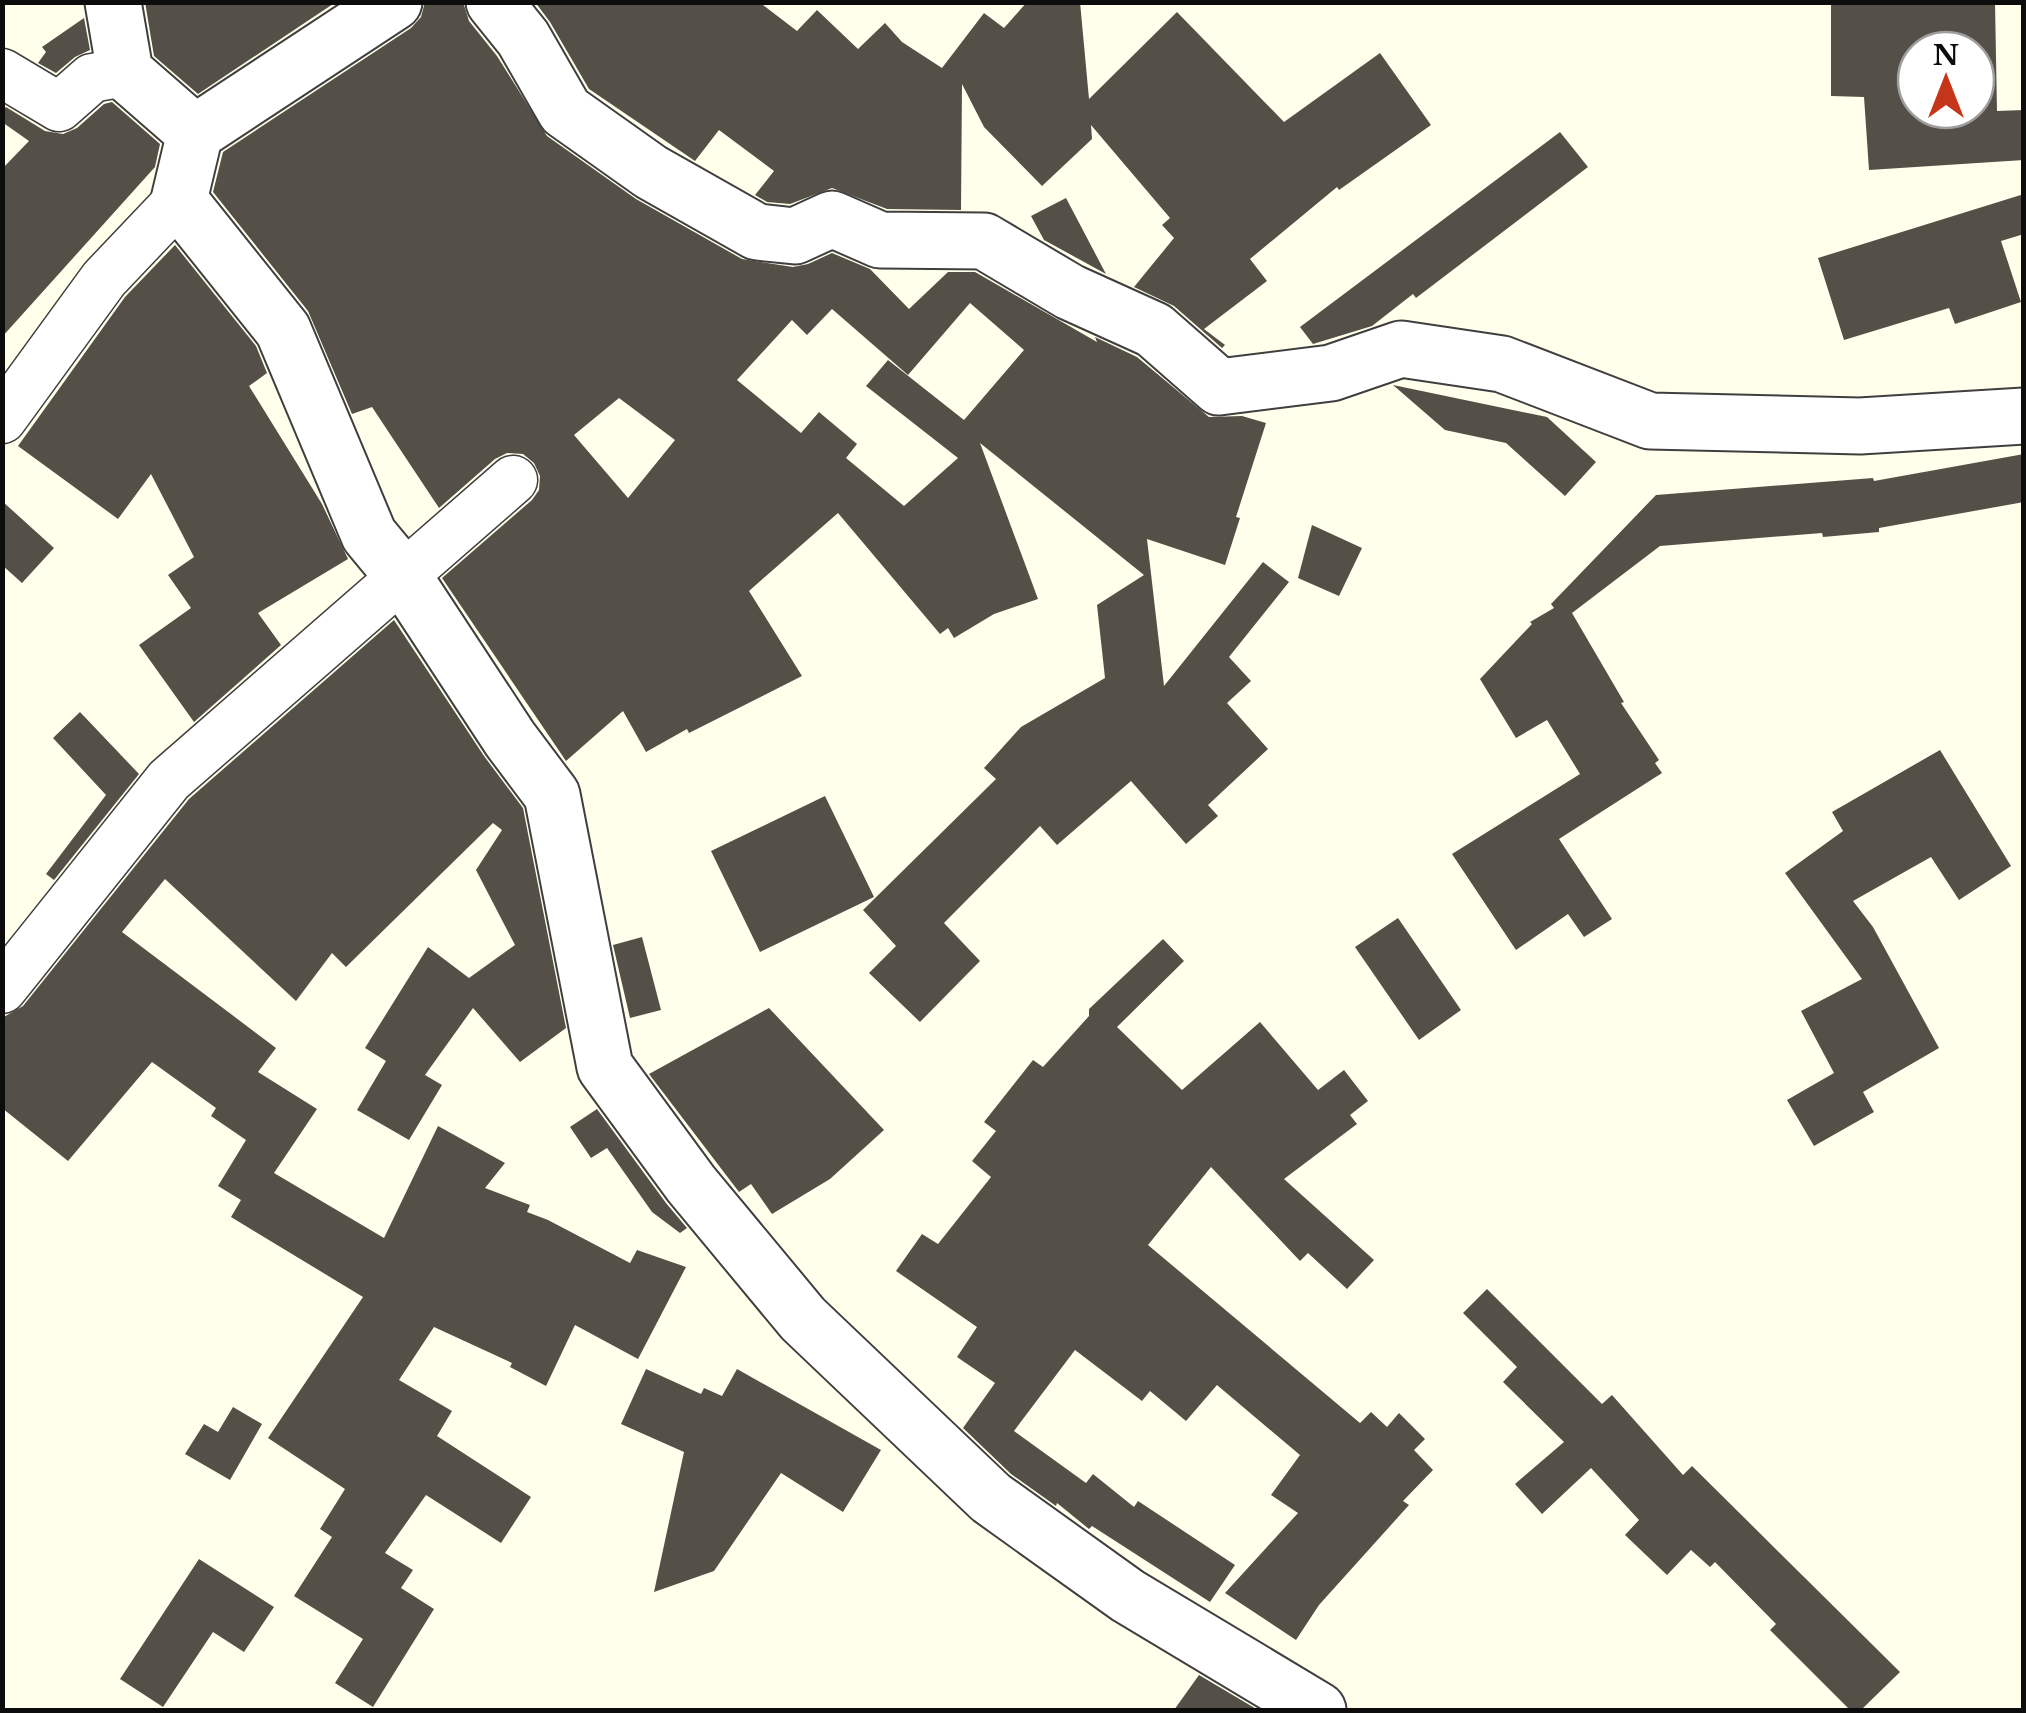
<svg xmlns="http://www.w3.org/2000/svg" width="2026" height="1713" font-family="'Libre Baskerville',serif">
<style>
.building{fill:#555047;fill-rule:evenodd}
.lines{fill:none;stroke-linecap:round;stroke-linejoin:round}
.minor-casing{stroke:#3f3f3f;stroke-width:51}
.tertiary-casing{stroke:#3f3f3f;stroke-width:59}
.minor{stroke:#fff;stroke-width:48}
.tertiary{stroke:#fff;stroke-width:55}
</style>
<rect width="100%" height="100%" fill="#ffffeb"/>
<path class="building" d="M145 2H336L198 94 154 56Z
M425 2H463L469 21 497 56 547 136 636 199 742 259 793 267 808 264 832 253 870 269 909 309 948 272H975L1097 342 1095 337 1137 357 1209 417 1242 416 1266 423 1236 517 1240 518 1225 565 1147 539 1164 686 1263 562 1289 582 1229 657 1251 681 1227 703 1268 749 1208 805 1218 816 1186 844 1131 781 1057 845 1040 826 944 923 980 961 920 1022 869 973 896 946 863 910 996 779 984 768 1021 727 1105 678 1097 605 1144 575 980 443 1038 599 994 614 954 638 948 628 940 634 838 513 749 591 802 676 689 733 687 729 646 752 623 711 566 761 442 578 532 500 539 490 540 476 534 463 523 454 507 453 495 459 439 508 372 407 352 414 308 311 213 192 223 152 411 28 421 17ZM970 303 1024 350 964 420 888 360 866 386 958 458 904 506 846 458 857 444 819 412 801 433 737 380 792 320 807 335 832 309 908 375ZM619 398 675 440 628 498 574 435Z
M535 2H759L797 31 817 10 858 49 885 23 902 42 942 68 984 13 1004 28 1027 2H1080L1089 99 1177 12 1284 122 1380 53 1431 125 1339 190 1337 187 1250 259 1267 281 1204 329 1225 345 1222 348 1174 306 1134 287 1174 238 1162 225 1170 218 1091 125 1092 139 1042 186 984 127 962 84 961 210 887 209 832 188 790 204 767 202 755 195 774 171 719 130 695 161 589 89 550 22Z
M1831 2H1995L1997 111 2024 110V160L1869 170 1864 97 1831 96ZM1916 50H1976V110H1916Z
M84 18 90 50 75 57 56 73 38 63 46 52 42 47Z
M112 102 160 144 155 167 2 337V169L29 141 2 122V112L6 107 45 131 63 134 77 128 104 104Z
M1560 132 1588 167 1416 298 1413 294 1372 326 1313 344 1300 327Z
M2024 194V234L2001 241 2021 302 1955 324 1949 308 1844 340 1818 258Z
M1066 198 1106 274 1044 240 1031 216Z
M175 245 256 346 267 373 249 386 322 504 348 559 258 613 281 645 194 722 139 645 191 608 168 575 194 557 151 474 118 519 18 446 125 297Z
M1393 385 1547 417 1596 462 1565 496 1506 443 1445 430Z
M2024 454V502L1879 528V532L1823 537 1822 533 1660 546 1572 613 1624 702 1621 703 1659 760 1655 763 1662 773 1559 839 1612 919 1584 937 1568 914 1516 950 1452 854 1580 774 1547 720 1516 738 1480 679 1532 624 1530 622 1554 608 1551 604 1656 495 1873 478 1874 481Z
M2 501 54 548 22 583 2 565Z
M1312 525 1362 548 1339 596 1298 578Z
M394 620 484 756 523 808 566 1028 520 1062 473 1008 425 1075 442 1085 409 1140 357 1110 386 1061 365 1048 428 947 469 978 515 945 476 870 502 830 493 823 346 967 332 953 296 1001 165 879 122 932 276 1048 258 1072 317 1109 274 1173 384 1238 438 1126 505 1163 485 1188 530 1205 527 1212 548 1220 630 1263 637 1250 686 1267 638 1359 575 1325 546 1386 510 1367 512 1363 434 1327 399 1380 452 1411 437 1436 531 1497 501 1543 426 1495 385 1553 413 1570 401 1588 434 1609 373 1707 335 1683 363 1639 294 1596 332 1537 320 1529 345 1489 268 1438 363 1297 231 1217 241 1200 218 1186 246 1140 211 1116 216 1108 152 1062 68 1161 2 1108V1018L23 1006 189 799Z
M80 712 139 774 54 880 46 874 106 795 53 738Z
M1940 750 2011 866 1959 900 1931 857 1853 901 1873 927 1939 1048 1863 1092 1874 1112 1814 1146 1787 1100 1834 1073 1801 1011 1862 979 1785 873 1843 831 1832 812Z
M825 796 874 897 760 952 711 851Z
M1398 918 1461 1010 1419 1040 1355 947Z
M642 937 661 1010 630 1018 613 945Z
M1163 939 1184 961 1117 1027 1182 1090 1260 1022 1318 1090 1344 1070 1368 1101 1350 1115 1357 1124 1284 1179 1374 1260 1347 1289 1308 1253 1300 1261 1211 1167 1148 1245 1360 1423 1371 1412 1387 1427 1399 1413 1425 1439 1414 1450 1433 1470 1403 1501 1409 1505 1319 1605 1296 1640 1225 1593 1298 1513 1271 1495 1300 1455 1217 1385 1186 1421 1150 1391 1142 1401 1075 1350 1014 1431 1086 1483 1093 1474 1134 1507 1138 1501 1235 1565 1210 1602 1092 1526 1089 1529 1057 1503 1056 1506 1011 1474 963 1428 995 1383 957 1357 977 1327 896 1271 922 1234 938 1244 991 1177 972 1161 996 1131 984 1122 1033 1060 1043 1067 1089 1016V1009Z
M769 1008 884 1130 830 1179 772 1214 751 1184 739 1192 649 1074Z
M597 1109 666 1203 687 1228 680 1233 652 1212 607 1148 591 1158 570 1127Z
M1487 1289 1602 1404 1612 1395 1683 1475 1692 1466 1900 1672 1861 1710H1850L1770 1630 1776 1624 1715 1562 1710 1567 1691 1550 1667 1575 1625 1535 1639 1520 1591 1468 1542 1514 1515 1484 1564 1442 1503 1382 1517 1367 1463 1313Z
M646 1369 701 1394 704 1388 722 1396 737 1369 881 1450 843 1512 781 1473 714 1571 654 1592 684 1452 621 1424Z
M233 1407 262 1424 230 1480 185 1454 204 1424 218 1432Z
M199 1559 274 1607 244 1652 213 1632 163 1707 120 1679Z
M1199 1675 1258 1710H1174Z"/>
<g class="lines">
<g class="minor-casing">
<path id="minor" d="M2 73 59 107 92 78 125 72
M2 419 104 279 179 200
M2 989 169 780 513 480"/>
</g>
<g class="tertiary-casing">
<path id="tertiary" d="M113 2 125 72 195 133 179 200 283 330 369 535 403 576 510 739 552 795 605 1067 691 1184 803 1319 991 1498 1128 1596 1318 1710
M494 2 523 38 565 111 651 172 757 232 795 236 832 219 880 240 984 241 1070 292 1154 330 1219 387 1331 373 1401 349 1502 364 1650 421 1860 426 2024 416
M195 133 394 2"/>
</g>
<use href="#minor" class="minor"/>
<use href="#tertiary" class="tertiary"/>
</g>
<rect width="2026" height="1713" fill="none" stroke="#0c0c0c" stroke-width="10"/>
<g transform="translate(1946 80)"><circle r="48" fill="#ffffff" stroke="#9e9e9e" stroke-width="2.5"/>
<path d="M0-8L18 38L0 25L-18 38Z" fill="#c5351a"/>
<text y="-15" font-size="28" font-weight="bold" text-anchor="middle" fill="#0c0c0c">N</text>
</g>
</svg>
